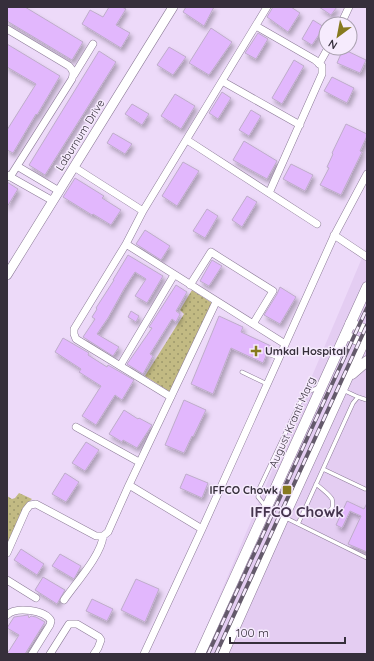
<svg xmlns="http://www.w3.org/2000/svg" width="374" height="661" font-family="Quicksand,sans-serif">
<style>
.built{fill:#e4cdf2}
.park{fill:url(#park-dots)}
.building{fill:#e2b7fd;stroke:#beacca;filter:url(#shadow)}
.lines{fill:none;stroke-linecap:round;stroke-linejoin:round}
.service-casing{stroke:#8c7b97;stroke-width:4.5}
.minor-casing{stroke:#8c7b97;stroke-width:8}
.tertiary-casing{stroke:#8c7b97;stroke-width:10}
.secondary-casing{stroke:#8c7b97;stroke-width:11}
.service{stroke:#fff;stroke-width:3.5}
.minor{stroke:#fff;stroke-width:7}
.tertiary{stroke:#fff;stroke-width:9}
.secondary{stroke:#fff;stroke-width:10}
.rail-casing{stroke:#645a6b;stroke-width:4}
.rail{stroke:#f6ebfd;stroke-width:2.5;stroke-dasharray:8;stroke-linecap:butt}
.poi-dot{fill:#877a1f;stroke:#f6ebfd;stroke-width:1.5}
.labels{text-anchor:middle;stroke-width:3;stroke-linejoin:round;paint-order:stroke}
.street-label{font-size:11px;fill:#362f3b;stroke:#f6ebfd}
.poi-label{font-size:11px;font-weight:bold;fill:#362f3b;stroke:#f6ebfd;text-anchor:start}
.district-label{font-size:15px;font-weight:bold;fill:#45354e;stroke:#f6ebfd}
</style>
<defs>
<pattern id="park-dots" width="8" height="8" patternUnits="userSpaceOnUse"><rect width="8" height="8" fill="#c2ba83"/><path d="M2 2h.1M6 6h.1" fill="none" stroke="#9e986c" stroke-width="1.8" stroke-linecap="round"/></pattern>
<filter id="shadow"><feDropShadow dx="2.5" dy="4" stdDeviation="2" flood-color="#0004"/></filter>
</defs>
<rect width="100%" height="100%" fill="#eddaf9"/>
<path class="built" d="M367 246V654H195L304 395Z"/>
<path class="park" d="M192 290 212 303 170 392 145 376 184 314 180 310Z
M19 493 32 499 23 508 7 545V496L12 499 15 498Z"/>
<path class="building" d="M7 7H25L83 42 72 60 7 21Z
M109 7H122L126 9 116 25 130 33 121 48 82 24 90 10 103 17Z
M186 7H214L204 26 183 12Z
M273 7H291L300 13 288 32 267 17Z
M319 7H337L331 15Z
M313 20 324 27 312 45 302 39Z
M211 28 232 42 209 75 189 63Z
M258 33 268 39 256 59 245 53Z
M7 44 60 76 37 115 36 114 13 153 7 150V130L36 84 7 67Z
M169 47 186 57 173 75 157 65Z
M343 49 366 60 360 73 337 63Z
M99 51 116 62 45 175 29 165Z
M294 60 304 66 282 104 272 98Z
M332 77 354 88 347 103 324 91Z
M222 92 231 98 218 119 209 113Z
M175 94 195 106 181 129 161 116Z
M132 104 149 114 142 125 125 114Z
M251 110 261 116 249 136 239 130Z
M346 124 367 134V136L360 151 362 152 341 195 320 185 329 168 327 167 333 154 332 153Z
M113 133 132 144 125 154 107 143Z
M244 141 277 161 267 179 233 160Z
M183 162 199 171 177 206 162 196Z
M291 164 313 175 305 191 283 179Z
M75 178 104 196 102 198 121 210 111 225 93 214 92 215 63 197Z
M7 182 18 189 7 207Z
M247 196 257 202 242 227 232 220Z
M207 209 218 216 205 238 193 231Z
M145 230 170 246 161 260 136 244Z
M128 255 163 276 147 303 135 296 146 279 135 272 124 289 108 318 97 334 119 347 113 356 83 337 95 319 92 317 97 309 96 308 114 280H113Z
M212 260 222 266 209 286 200 281Z
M176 285 187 292 176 311 180 314 176 322 172 319 150 354 153 356 143 374 127 364 152 328 149 327Z
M280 287 296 297 280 324 264 315 277 294Z
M131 311 139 316 136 322 128 317Z
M219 316 243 327 241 332 271 346 268 351 265 353 266 356 263 363 231 348 213 394 191 384Z
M63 338 89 353 88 355 107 367 108 365 134 380 122 400 115 395 96 425 82 416 101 386 79 372 81 369 55 352Z
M184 400 206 410 193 437 192 436 184 453 165 445Z
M124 410 138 419 139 418 152 425 137 448 123 440 122 442 109 434Z
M86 442 99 450 85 471 72 463Z
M65 473 79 482 66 502 52 494Z
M186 474 208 483 202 498 180 488Z
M347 501 364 509 367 503V552L348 544 361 516 350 511 342 528 336 525Z
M21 549 44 564 37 575 14 560Z
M60 554 81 566 74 579 52 566Z
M43 577 65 590 57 604 35 590Z
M136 579 159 589 145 622 121 610Z
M92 599 113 609 107 621 86 611Z
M28 615 29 618 31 616 36 617 45 622 25 654H7L19 635 7 628 14 617Z"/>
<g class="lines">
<g class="service-casing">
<path id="service" d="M268 354 279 358
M242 372 267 384
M343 390 358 397
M323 469 365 489
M266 507 258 497 259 489 304 394 319 387
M303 514C312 515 325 519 332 508 333 505 333 503 332 499 329 494 321 488 316 484
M286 518 367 558
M298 524 353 403 358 397 367 400"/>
</g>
<g class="minor-casing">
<path id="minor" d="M341 24 349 7
M256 26 315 60 322 66V74L269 193
M7 29 69 66C73 70 74 73 72 79L10 177
M319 64 328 48
M74 75 93 44
M222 81 300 125
M187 140 317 224
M17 166 59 191
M74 167 143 211
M7 175 53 201
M334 235 367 257
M126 244 285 344
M190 285 211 252 273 291 253 324
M120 366 174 275
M171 397 76 339 74 334V329L126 244 143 211 267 7
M76 427 139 462
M129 485 202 529
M7 553 26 510 30 505 36 504 96 536H103L108 532 129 485 216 302
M7 580 36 598
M64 600C75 584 102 554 103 536
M7 615C16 606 46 610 51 621L50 625 32 654
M50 654 69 624H77L99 637 101 640 98 648 94 654
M144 654 202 529 334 236 367 174"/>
</g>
<g class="tertiary-casing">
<path id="tertiary" d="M7 275 173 7
M350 323 367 330
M345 335 367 345"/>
</g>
<g class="secondary-casing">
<path id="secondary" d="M352 374 367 361
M200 654 367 287
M223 654 284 517 367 335"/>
</g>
<use href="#service" class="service"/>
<use href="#minor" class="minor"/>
<use href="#tertiary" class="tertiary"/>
<use href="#secondary" class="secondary"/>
<g class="rail-casing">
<path id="rail" d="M208 654 367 308
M216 654 367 325"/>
</g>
<use href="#rail" class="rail"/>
</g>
<g class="poi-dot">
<path d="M254 345h4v4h4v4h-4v4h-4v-4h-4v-4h4z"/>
<rect x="282" y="485" width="10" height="10" rx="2"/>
</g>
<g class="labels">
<g class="street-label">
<text transform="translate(80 135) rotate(-58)" y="4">Laburnum Drive</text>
<text transform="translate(292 422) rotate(-66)" y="4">August Kranti Marg</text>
</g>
<g class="poi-label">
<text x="265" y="355">Umkal Hospital</text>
<text x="278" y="494" text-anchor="end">IFFCO Chowk</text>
</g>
<g class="district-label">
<text x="297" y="517">IFFCO Chowk</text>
</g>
</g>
<rect width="374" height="661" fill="none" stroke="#362f3b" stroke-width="16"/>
<g transform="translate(338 36) rotate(212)"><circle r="19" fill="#f6ebfd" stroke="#a9a0af"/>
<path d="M0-3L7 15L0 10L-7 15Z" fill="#877a1f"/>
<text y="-6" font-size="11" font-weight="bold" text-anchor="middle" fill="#362f3b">N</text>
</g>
<path d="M230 637v6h115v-6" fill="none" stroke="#362f3b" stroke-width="2"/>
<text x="236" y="637" font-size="12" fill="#362f3b" stroke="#f6ebfd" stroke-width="3" paint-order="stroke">100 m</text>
</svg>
